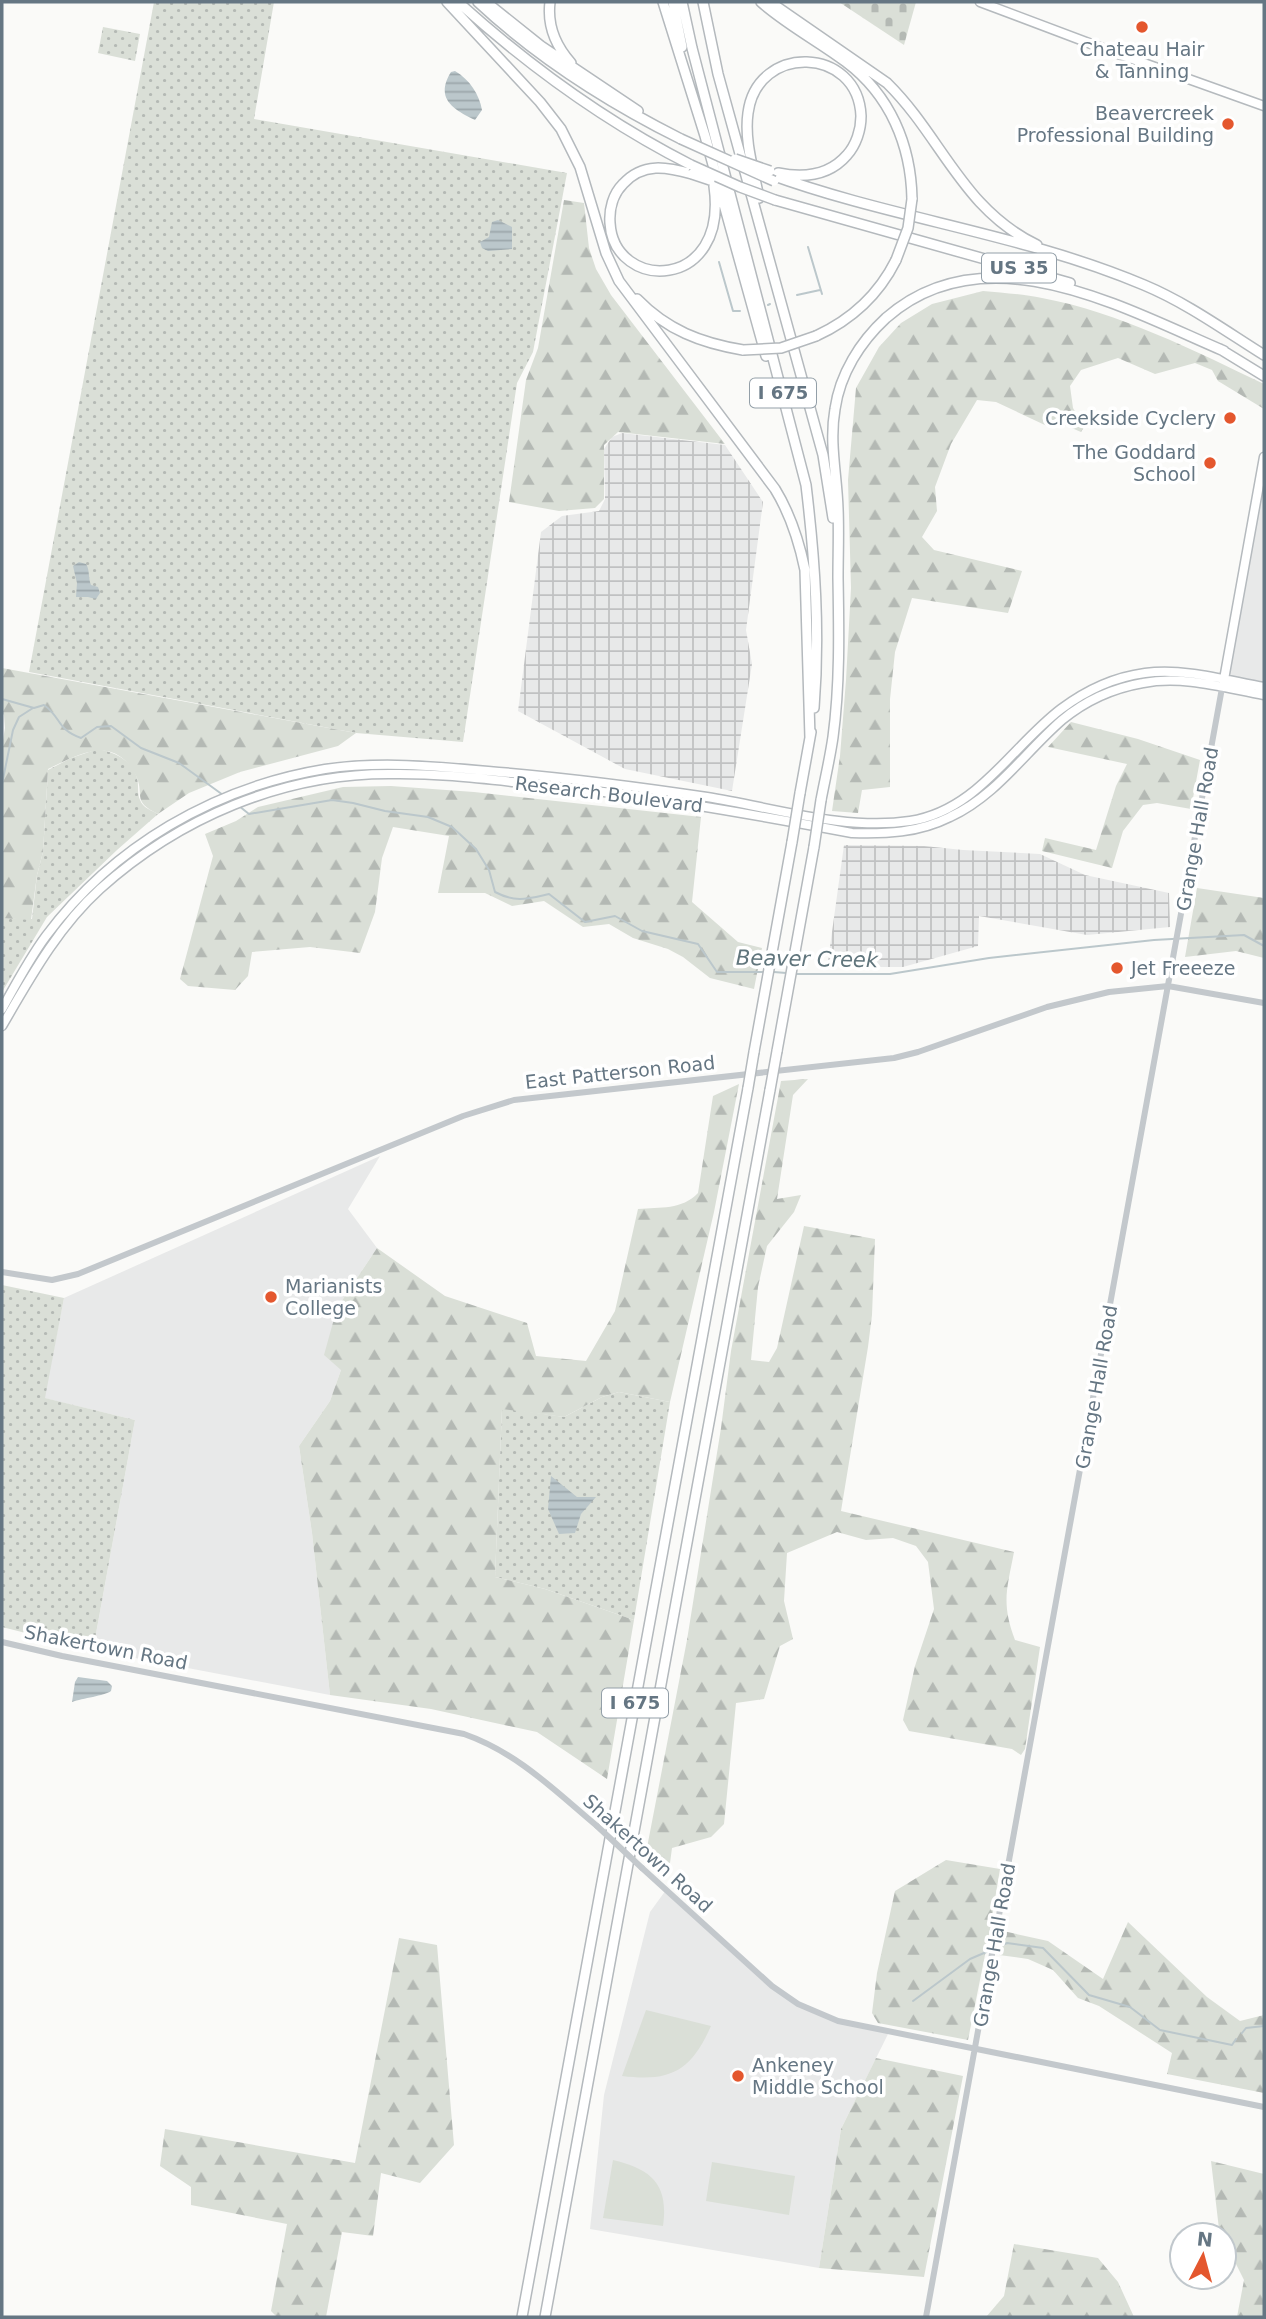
<svg xmlns="http://www.w3.org/2000/svg" width="1266" height="2319" font-family="'DejaVu Sans',sans-serif">
<style>
.built{fill:#e8e9e9}
.industrial{fill:url(#industrial-grid)}
.grass{fill:url(#grass-dots)}
.forest{fill:url(#forest-firs)}
.cemetery{fill:url(#cemetery-stones)}
.garden{fill:#dadfd7}
.water{fill:url(#water-rules)}
.lines{fill:none;stroke-linecap:round;stroke-linejoin:round}
.stream{stroke:#bbc7cb;stroke-width:2}
.major-casing{stroke:#b5babe;stroke-width:11}
.highway-casing{stroke:#b4b9bd;stroke-width:12}
.minor{stroke:#c3c8cc;stroke-width:6}
.major{stroke:#fff;stroke-width:8}
.highway{stroke:#fff;stroke-width:9}
.highway-bridge-casing{stroke:#b4b9bd;stroke-width:12;stroke-linecap:butt}
.minor-bridge{stroke:#c3c8cc;stroke-width:6}
.highway-bridge{stroke:#fff;stroke-width:9}
.poi-dot{fill:#e4572e;stroke:#fff;stroke-width:2.5}
.labels{text-anchor:middle;stroke-width:7;stroke-linejoin:round;paint-order:stroke}
.shield{fill:#fff;stroke:#939fa8;stroke-width:2}
.shield-label{font-size:18px;font-weight:bold;fill:#657683}
.poi-label{font-size:19px;fill:#657683;stroke:#fff;text-anchor:end}
.street-label{font-size:19px;fill:#657683;stroke:#fff}
.water-label{font-size:21px;font-style:italic;fill:#60757c;stroke:#fff}
</style>
<defs>
<pattern id="industrial-grid" width="8" height="8" patternUnits="userSpaceOnUse" patternTransform="scale(1.75)"><rect width="8" height="8" fill="#e8e9e9"/><path d="M0 4h8M4 0v8" fill="none" stroke="#c0c1c2"/></pattern>
<pattern id="grass-dots" width="8" height="8" patternUnits="userSpaceOnUse" patternTransform="scale(1.75)"><rect width="8" height="8" fill="#dadfd7"/><path d="M2 2h.1M6 6h.1" fill="none" stroke="#b4b9b4" stroke-width="1.8" stroke-linecap="round"/></pattern>
<pattern id="forest-firs" width="22" height="20" patternUnits="userSpaceOnUse" patternTransform="scale(1.75)"><rect width="22" height="20" fill="#dadfd7"/><path d="M5 1l3.5 6h-7zM16 11l3.5 6h-7z" fill="#b4b9b4"/></pattern>
<pattern id="cemetery-stones" width="16" height="16" patternUnits="userSpaceOnUse" patternTransform="scale(1.75)"><rect width="16" height="16" fill="#dadfd7"/><path d="M2 7V4a2 2 0 0 1 4 0v3zM10 15v-3a2 2 0 0 1 4 0v3z" fill="#b4b9b4"/></pattern>
<pattern id="water-rules" width="6" height="5" patternUnits="userSpaceOnUse" patternTransform="scale(1.75)"><rect width="6" height="5" fill="#bbc7cb"/><path d="M0 2.5h6" fill="none" stroke="#9ca6aa"/></pattern>
</defs>
<rect width="100%" height="100%" fill="#fafaf8"/>
<path class="built" d="M1264 457V687L1224 680Z
M380 1156 348 1209 377 1248 337 1308 341 1370 330 1401 299 1446 312 1533 330 1695 93 1650 135 1420 44 1398 64 1298Z
M666 1890 772 1986 816 2013 889 2032 841 2129 819 2268 590 2229 604 2095 650 1912Z"/>
<path class="industrial" d="M622 433 725 445 763 502 746 630 752 664 732 791 625 769 518 711 541 532 562 516 599 511 605 499 604 449 612 437Z
M844 845 924 846 963 850 1040 854 1085 875 1169 893 1170 927 1087 935 979 916 978 946 903 967H879L828 961Z"/>
<path class="grass" d="M154 2H274L254 119 567 173 533 352 517 383 463 742 356 733 29 672Z
M103 27 140 34 135 61 98 53Z
M98 749C114 752 132 760 137 778 139 785 137 794 140 800 143 808 151 810 158 814L117 850 47 917 2 992V918L32 919 37 875 43 852 48 770 71 758Z
M2 1285 64 1298 45 1398 135 1420 93 1650 2 1627Z
M619 1392 670 1402 634 1620 545 1589 495 1577 502 1408 564 1417 602 1397Z"/>
<path class="forest" d="M564 200 584 203 589 248 596 269 611 295 725 444 618 432 604 445V499L595 508 559 511 509 502 526 380 538 348Z
M983 291C1002 293 1023 294 1042 298 1118 312 1195 351 1264 384V409L1218 381 1212 370 1195 363 1155 374 1118 358 1081 370 1070 386 1073 408 1084 427 1081 432 1053 420 1047 426 996 402 977 400 951 444 935 487 937 511 922 537 934 550 1022 571 1008 613 912 598 895 652 890 699V787L862 790 858 813 832 811 840 756 846 680 851 588 848 480 856 388 879 347 901 323 932 304Z
M2 668 356 733 338 746 240 772 189 793 158 814C130 801 146 793 135 774 113 734 79 754 48 769L43 852 37 875 31 920 2 918V746L5 728 4 715 2 713Z
M1071 722 1138 739 1200 760 1191 809 1157 803 1143 805 1123 831 1112 868 1042 851 1045 838 1096 850 1116 786 1127 764 1048 747Z
M391 786 474 792 701 817 692 902 738 942 762 948 754 989 710 978 683 957 668 949 633 938 609 924 583 927 544 901 512 906 485 893H438L449 836 393 827 382 858 375 912 360 953 310 947 252 952 248 976 235 990 188 986 180 979 213 856 205 834 236 821 258 807 343 787Z
M1197 888 1264 898V958L1236 951 1185 957Z
M808 1079 793 1095 777 1199 801 1195 794 1212 767 1246 758 1287 751 1360 769 1362 777 1348 804 1226 875 1239 872 1315 868 1347 841 1511 1014 1552C1007 1589 1001 1603 1015 1640L1040 1647 1025 1749 1021 1755 1012 1749 909 1731 903 1720 915 1666 934 1609 928 1562 916 1546 893 1538 866 1540 837 1532 787 1553 784 1601 793 1639 780 1646 764 1699 736 1703 724 1824 711 1837 672 1848 670 1863 645 1858 687 1640 721 1428 731 1351 781 1081Z
M739 1084 714 1212 670 1402 619 1392 602 1397 564 1417 502 1409 495 1577 545 1589 634 1620 607 1779 537 1732 431 1709 330 1695 312 1533 299 1446 330 1401 341 1370 324 1355 337 1308 377 1248 445 1296 527 1323 536 1356 586 1361 615 1311 638 1209C660 1207 682 1210 698 1193L713 1096Z
M946 1860 1000 1869 989 1935 968 2040 878 2023 872 2013 877 1973 895 1891Z
M1128 1922 1207 1997 1240 2021 1264 2015V2093L1167 2074 1172 2053 1099 2006 1078 1998 1053 1970 1028 1959 999 1955 1003 1931 1048 1941 1103 1979Z
M399 1938 437 1945 454 2145 420 2183 381 2173 373 2236 342 2232 326 2317H277L271 2311 287 2224 191 2205V2187L160 2166 165 2129 355 2163Z
M876 2058 963 2076 924 2277 819 2268 841 2129Z
M1211 2161 1264 2174V2317H1237L1244 2280 1224 2240V2235H1221L1219 2229Z
M1014 2244 1098 2258 1118 2282 1134 2317H986L1004 2296Z"/>
<path class="cemetery" d="M839 2H916L904 45Z"/>
<path class="garden" d="M646 2010 711 2026C691 2071 671 2082 622 2076Z
M613 2160C651 2169 669 2184 663 2226L603 2218Z
M712 2162 795 2176 789 2215 706 2201Z"/>
<path class="water" d="M455 71C470 80 479 94 482 110L475 120C452 109 435 98 451 72Z
M498 220 512 227V249L488 251 482 248 480 242 489 237 492 222Z
M79 562 86 564C90 570 88 578 91 585L98 587 100 593 96 599 88 597H76L77 583 73 566Z
M551 1476 577 1497H596L581 1514 575 1533 559 1534 548 1509Z
M78 1677 107 1681 112 1686 111 1691C104 1696 83 1698 72 1702L75 1682Z"/>
<g class="lines">
<path class="stream" d="M808 247 822 294
M719 262 733 311H740
M797 295 820 290
M768 305 770 304
M2 699 34 708 44 705C62 718 56 729 81 738L97 727 111 726 141 748 179 763 223 795
M2 784 13 730 19 717 33 708
M239 806 249 814 332 800 353 803 385 811 428 817 452 827 476 849 489 870 495 892C516 903 527 899 549 894L585 922 615 916 642 931 698 944 717 972H765
M774 972 786 973
M795 974H890L989 958 1154 940 1244 935 1264 946
M996 1948 1007 1943 1043 1948 1089 1995 1130 2007 1160 2030 1232 2045 1236 2039
M913 2001 970 1959 991 1950
M1242 2033 1246 2028 1264 2026"/>
<g class="major-casing">
<path id="major" d="M980 2 1110 51 1264 106
M1223 685 1264 457
M2 1009C16 984 29 959 46 936 113 846 215 787 325 769 379 761 434 766 488 771 562 777 634 786 707 797 771 807 845 831 910 821 977 811 1011 747 1061 709 1085 691 1115 677 1145 673 1185 668 1225 680 1264 687
M2 1026C30 978 58 927 100 889 179 818 282 774 389 774 437 773 485 779 532 784 639 794 745 813 852 833 886 834 918 833 950 817 996 796 1025 752 1062 720 1085 701 1114 688 1143 683 1183 675 1225 688 1264 695"/>
</g>
<g class="highway-casing">
<path id="highway" d="M447 2 540 102 561 129 580 167 606 253 619 281 775 489C791 515 799 541 805 570L810 738
M458 2C529 66 604 121 691 165
M478 2C538 58 607 102 681 139
M486 2 541 46 638 111
M550 2C547 26 555 45 571 63
M663 2 705 136 766 356
M673 2 682 47
M682 2 692 48 806 485C815 560 820 632 814 708
M703 2 718 74 823 455 833 518
M761 2C787 25 818 41 846 62 890 95 911 145 912 199
M770 2 887 83C942 137 962 209 1037 245
M692 174C667 167 643 162 623 184 613 194 609 209 610 223 614 292 729 292 714 186
M769 174C892 219 1024 234 1144 285 1187 303 1224 330 1264 355
M759 198C754 171 744 141 748 113 757 43 858 46 861 116 861 130 856 145 847 155 829 176 803 178 778 173
M775 200 1070 283
M637 299C667 330 701 343 743 350
M816 336C851 320 879 294 896 260
M1220 349 1264 376
M800 793 811 732
M821 800C825 779 830 758 833 737 840 685 839 631 838 578 838 555 839 532 838 509 837 475 829 443 835 409 840 374 860 342 886 318 986 230 1123 308 1224 351
M777 1051 814 847
M754 1052 792 842
M522 2317 748 1088
M545 2317 770 1090"/>
</g>
<path class="minor" d="M2 1272 52 1280 78 1274 463 1116 514 1100 894 1058 918 1052 1047 1007 1109 992 1168 986 1264 1003
M2 1642 62 1656 464 1734C518 1753 554 1790 597 1826
M642 1868 772 1986 798 2004 838 2021 1264 2107
M926 2317 1222 688"/>
<use href="#major" class="major"/>
<use href="#highway" class="highway"/>
<g class="highway-bridge-casing">
<path id="highway-bridge" d="M681 139 774 181
M735 159 770 171
M691 165 740 187 775 200
M692 174 710 180
M896 260 908 228 912 199
M743 350 781 348 816 336
M792 842 800 793
M814 847 821 800
M748 1088 754 1052
M770 1090 777 1051"/>
</g>
<path class="minor-bridge" d="M597 1826 642 1868"/>
<use href="#highway-bridge" class="highway-bridge"/>
</g>
<g class="poi-dot">
<circle cx="1142" cy="27" r="7"/>
<circle cx="1228" cy="124" r="7"/>
<circle cx="1230" cy="418" r="7"/>
<circle cx="1210" cy="463" r="7"/>
<circle cx="1117" cy="968" r="7"/>
<circle cx="271" cy="1297" r="7"/>
<circle cx="738" cy="2076" r="7"/>
</g>
<g class="labels">
<g class="shield">
<rect x="982" y="253.5" width="74" height="29" rx="5"/>
<rect x="750" y="378.5" width="66" height="29" rx="5"/>
<rect x="602" y="1688.5" width="66" height="29" rx="5"/>
</g>
<g class="shield-label">
<text x="1019" y="274">US 35</text>
<text x="783" y="399">I 675</text>
<text x="635" y="1709">I 675</text>
</g>
<g class="poi-label">
<text x="1142" y="56" text-anchor="middle">Chateau Hair<tspan x="1142" dy="22">&amp; Tanning</tspan></text>
<text x="1214" y="120">Beavercreek<tspan x="1214" dy="22">Professional Building</tspan></text>
<text x="1216" y="425">Creekside Cyclery</text>
<text x="1196" y="459">The Goddard<tspan x="1196" dy="22">School</tspan></text>
<text x="1131" y="975" text-anchor="start">Jet Freeeze</text>
<text x="285" y="1293" text-anchor="start">Marianists<tspan x="285" dy="22">College</tspan></text>
<text x="752" y="2072" text-anchor="start">Ankeney<tspan x="752" dy="22">Middle School</tspan></text>
</g>
<g class="street-label">
<text transform="translate(609 794) rotate(7)" y="7">Research Boulevard</text>
<text transform="translate(1197 829) rotate(-80)" y="7">Grange Hall Road</text>
<text transform="translate(620 1072) rotate(-6)" y="7">East Patterson Road</text>
<text transform="translate(1096 1387) rotate(-80)" y="7">Grange Hall Road</text>
<text transform="translate(106 1647) rotate(11)" y="7">Shakertown Road</text>
<text transform="translate(648 1853) rotate(42)" y="7">Shakertown Road</text>
<text transform="translate(994 1945) rotate(-80)" y="7">Grange Hall Road</text>
</g>
<g class="water-label">
<text transform="translate(807 959) rotate(1)" y="7">Beaver Creek</text>
</g>
</g>
<rect width="1266" height="2319" fill="none" stroke="#657683" stroke-width="7"/>
<g transform="translate(1203 2256) rotate(6)"><circle r="33" fill="#ffffff" stroke="#c1c8cd" stroke-width="2"/>
<path d="M0-5L12 26L0 18L-12 26Z" fill="#e4572e"/>
<text y="-10" font-size="19" font-weight="bold" text-anchor="middle" fill="#657683">N</text>
</g>
</svg>
